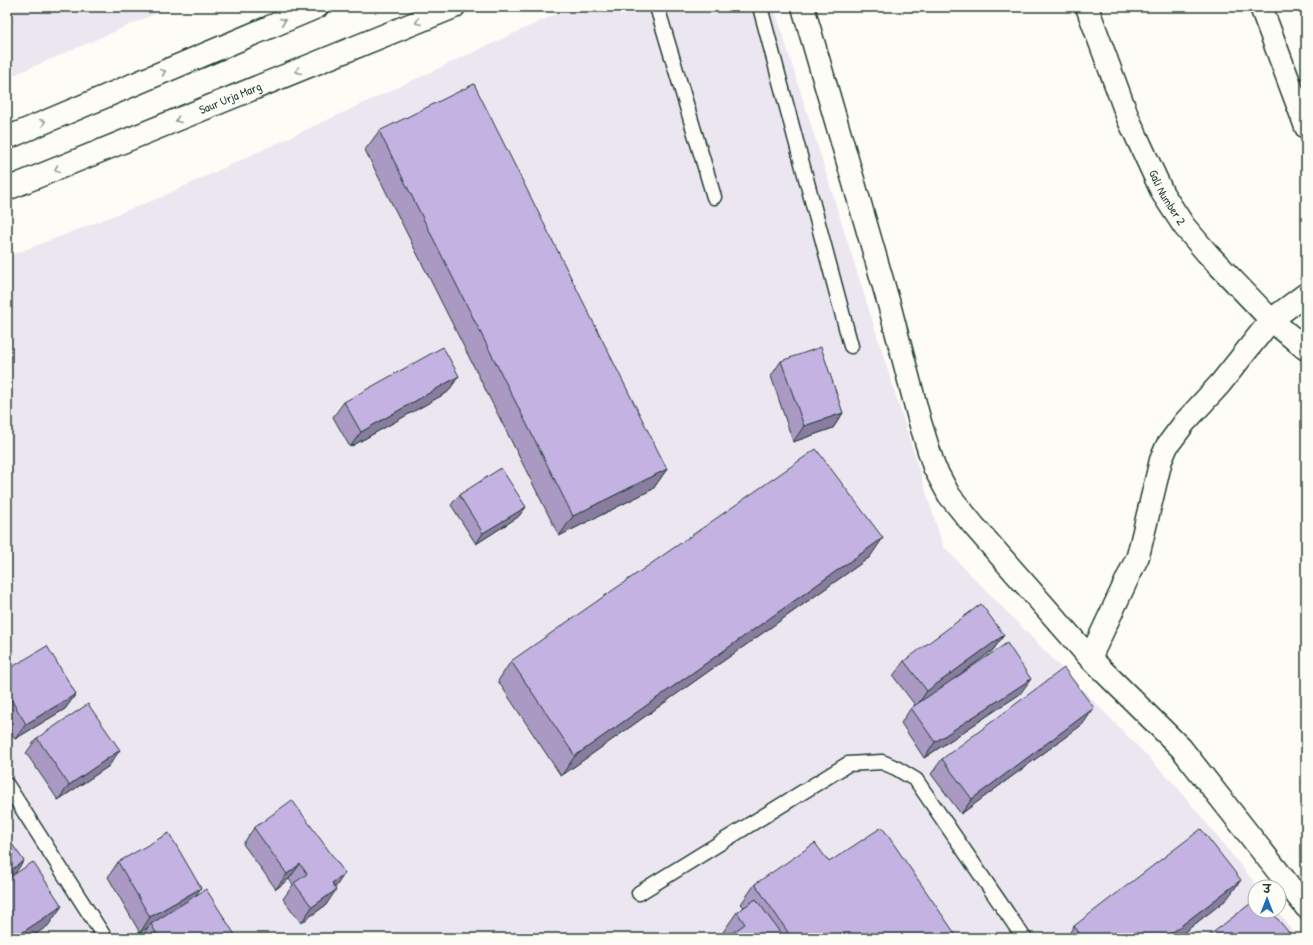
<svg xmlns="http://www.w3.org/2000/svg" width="1313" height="945" font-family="'Patrick Hand','Playpen Sans Deva',sans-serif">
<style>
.built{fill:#ece6f1}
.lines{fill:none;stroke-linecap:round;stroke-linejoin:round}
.service-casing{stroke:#1f3d34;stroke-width:17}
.minor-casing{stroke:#1f3d34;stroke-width:25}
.tertiary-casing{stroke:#1f3d34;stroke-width:25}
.service{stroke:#fdfcf7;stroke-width:14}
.minor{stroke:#fdfcf7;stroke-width:22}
.tertiary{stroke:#fdfcf7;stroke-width:22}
.wall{fill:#a999c3;stroke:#1f3d34}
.shaded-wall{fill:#897d9f;stroke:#1f3d34}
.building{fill:#c4b2e3;stroke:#1f3d34}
.oneway{stroke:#8e9c96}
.labels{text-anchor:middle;stroke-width:3;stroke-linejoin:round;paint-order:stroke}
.street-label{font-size:12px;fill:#1f3d34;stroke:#fdfcf7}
</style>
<rect width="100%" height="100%" fill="#fdfcf7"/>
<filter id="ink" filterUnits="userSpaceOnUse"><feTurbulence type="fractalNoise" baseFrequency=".025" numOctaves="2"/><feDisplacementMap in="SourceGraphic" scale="8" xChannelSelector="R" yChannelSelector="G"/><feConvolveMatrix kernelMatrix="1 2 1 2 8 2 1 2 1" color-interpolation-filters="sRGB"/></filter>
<g filter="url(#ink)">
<path class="built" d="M7 7H171L7 78Z
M571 7H774L943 546 1178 788 1258 887H1255V911H1277L1299 938H7V257L159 198Z"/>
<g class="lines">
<g class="service-casing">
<path id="service" d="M657 7 714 197
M760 7 851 346
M7 785 105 938
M639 893 848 764 882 762 896 768 916 780 1024 938"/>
</g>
<g class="minor-casing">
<g id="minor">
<path d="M803 7 889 304 920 422 934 467 949 495 974 526 1090 658 1181 748 1306 907"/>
<path id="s1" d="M1087 7 1128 118 1163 194 1184 226 1207 253 1271 320 1306 349"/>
<path d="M1261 7 1306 127"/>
<path d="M1090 658 1138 556 1161 460 1167 446 1185 422 1220 384 1271 320 1306 294"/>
</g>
</g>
<g class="tertiary-casing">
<g id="tertiary">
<path d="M7 138 317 7"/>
<path id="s2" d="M7 189 454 7"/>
</g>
</g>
<use href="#service" class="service"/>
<use href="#minor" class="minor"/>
<use href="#tertiary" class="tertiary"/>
</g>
<path class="wall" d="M379 131 667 469 653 489 559 536 365 150Z
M781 361 843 413 833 428 793 442 771 376Z
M448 392 350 447 333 417 344 402Z
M459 495 526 507 518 517 476 544 451 505Z
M870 557 561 776 498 681 511 661Z
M1004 635 993 650 950 681 1020 694 924 758 901 723 911 708 915 705 893 676 904 661Z
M7 670 76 694 65 709 15 739 7 726Z
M1083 724 961 814 931 774 942 759Z
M37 738 109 766 58 800 26 753Z
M254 828 335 888 326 905 301 923 283 899 293 885 289 879 276 889 243 844Z
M118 862 195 896 237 938H141L148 927 140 933 108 877Z
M829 862 958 938H725L726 937 723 932 737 912 744 907 741 904 755 884Z
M1227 899 1177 938H1066L1074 926Z"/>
<path class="shaded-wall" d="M459 376 448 392 350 447 361 432Z
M843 413 833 428 793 442 804 426Z
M667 469 653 489 559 536 573 516Z
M526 507 518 517 476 544 483 533Z
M883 538 870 557 561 776 575 756Z
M1004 635 993 650 916 707 927 691Z
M1031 679 1020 694 924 758 935 742Z
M76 694 65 709 15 739 26 724Z
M1094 708 1083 724 961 814 972 799Z
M120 750 109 766 58 800 69 785Z
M24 861 13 876 7 880V873Z
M300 864 289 879 276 889 287 874Z
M345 873 335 888 332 883Z
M1241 880 1227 899 1177 938H1165Z
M201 888 190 904 151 924 148 927 140 933 150 917Z
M336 890 326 905 301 923 312 907Z
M62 906 48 926 30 938H14Z"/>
<path class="building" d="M474 84 667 469 573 516 379 131Z
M443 347 459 376 361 432 344 402Z
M821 347 843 413 804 426 781 361Z
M816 449 883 538 575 756 511 661Z
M501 468 526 507 483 533 459 495Z
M981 604 1004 635 927 691 904 661Z
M1007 643 1031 679 935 742 911 708Z
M47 646 76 694 26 724 7 693V670Z
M1064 668 1094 708 972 799 942 759Z
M88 704 120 750 69 785 37 738Z
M292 800 345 873 332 883 336 890 312 907 294 883 307 874 300 864 287 874 254 828Z
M882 827 958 938H792L755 884 815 843 829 862Z
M1201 829 1241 880 1165 938H1083L1074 926Z
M169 833 201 888 150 917 118 862Z
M7 837 24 861 7 873Z
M33 862 62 906 14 938H7V879Z
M206 889 237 938H159L151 924Z
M756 899 784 938H725L745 924 737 912Z
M1255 900V911H1271L1291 935 1287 938H1206Z"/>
<defs><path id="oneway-chevron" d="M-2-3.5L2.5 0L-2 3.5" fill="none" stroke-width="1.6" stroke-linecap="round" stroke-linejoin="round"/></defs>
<g class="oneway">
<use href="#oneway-chevron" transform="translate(283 21) rotate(-23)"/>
<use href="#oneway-chevron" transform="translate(418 22) rotate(158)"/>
<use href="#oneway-chevron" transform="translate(298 71) rotate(158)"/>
<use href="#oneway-chevron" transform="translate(163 72) rotate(-23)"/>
<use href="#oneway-chevron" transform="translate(178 120) rotate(158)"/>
<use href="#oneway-chevron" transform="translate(43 122) rotate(-23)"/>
<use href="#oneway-chevron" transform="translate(57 169) rotate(158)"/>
</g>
</g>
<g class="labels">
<g class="street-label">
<text dy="4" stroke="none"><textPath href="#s2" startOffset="241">Saur Urja Marg</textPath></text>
<text dy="4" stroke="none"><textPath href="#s1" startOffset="207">Gali Number 2</textPath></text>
</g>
</g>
<rect width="1313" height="945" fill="none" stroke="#fdfcf7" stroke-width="24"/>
<rect x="12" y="12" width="1289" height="921" fill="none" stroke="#1f3d34" stroke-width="1.5" filter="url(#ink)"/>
<g transform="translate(1267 899)"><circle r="19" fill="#fdfcf7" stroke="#a4b0a9"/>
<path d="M0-3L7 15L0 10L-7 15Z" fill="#1f6fb2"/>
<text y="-6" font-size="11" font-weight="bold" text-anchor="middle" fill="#1f3d34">उ</text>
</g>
</svg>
